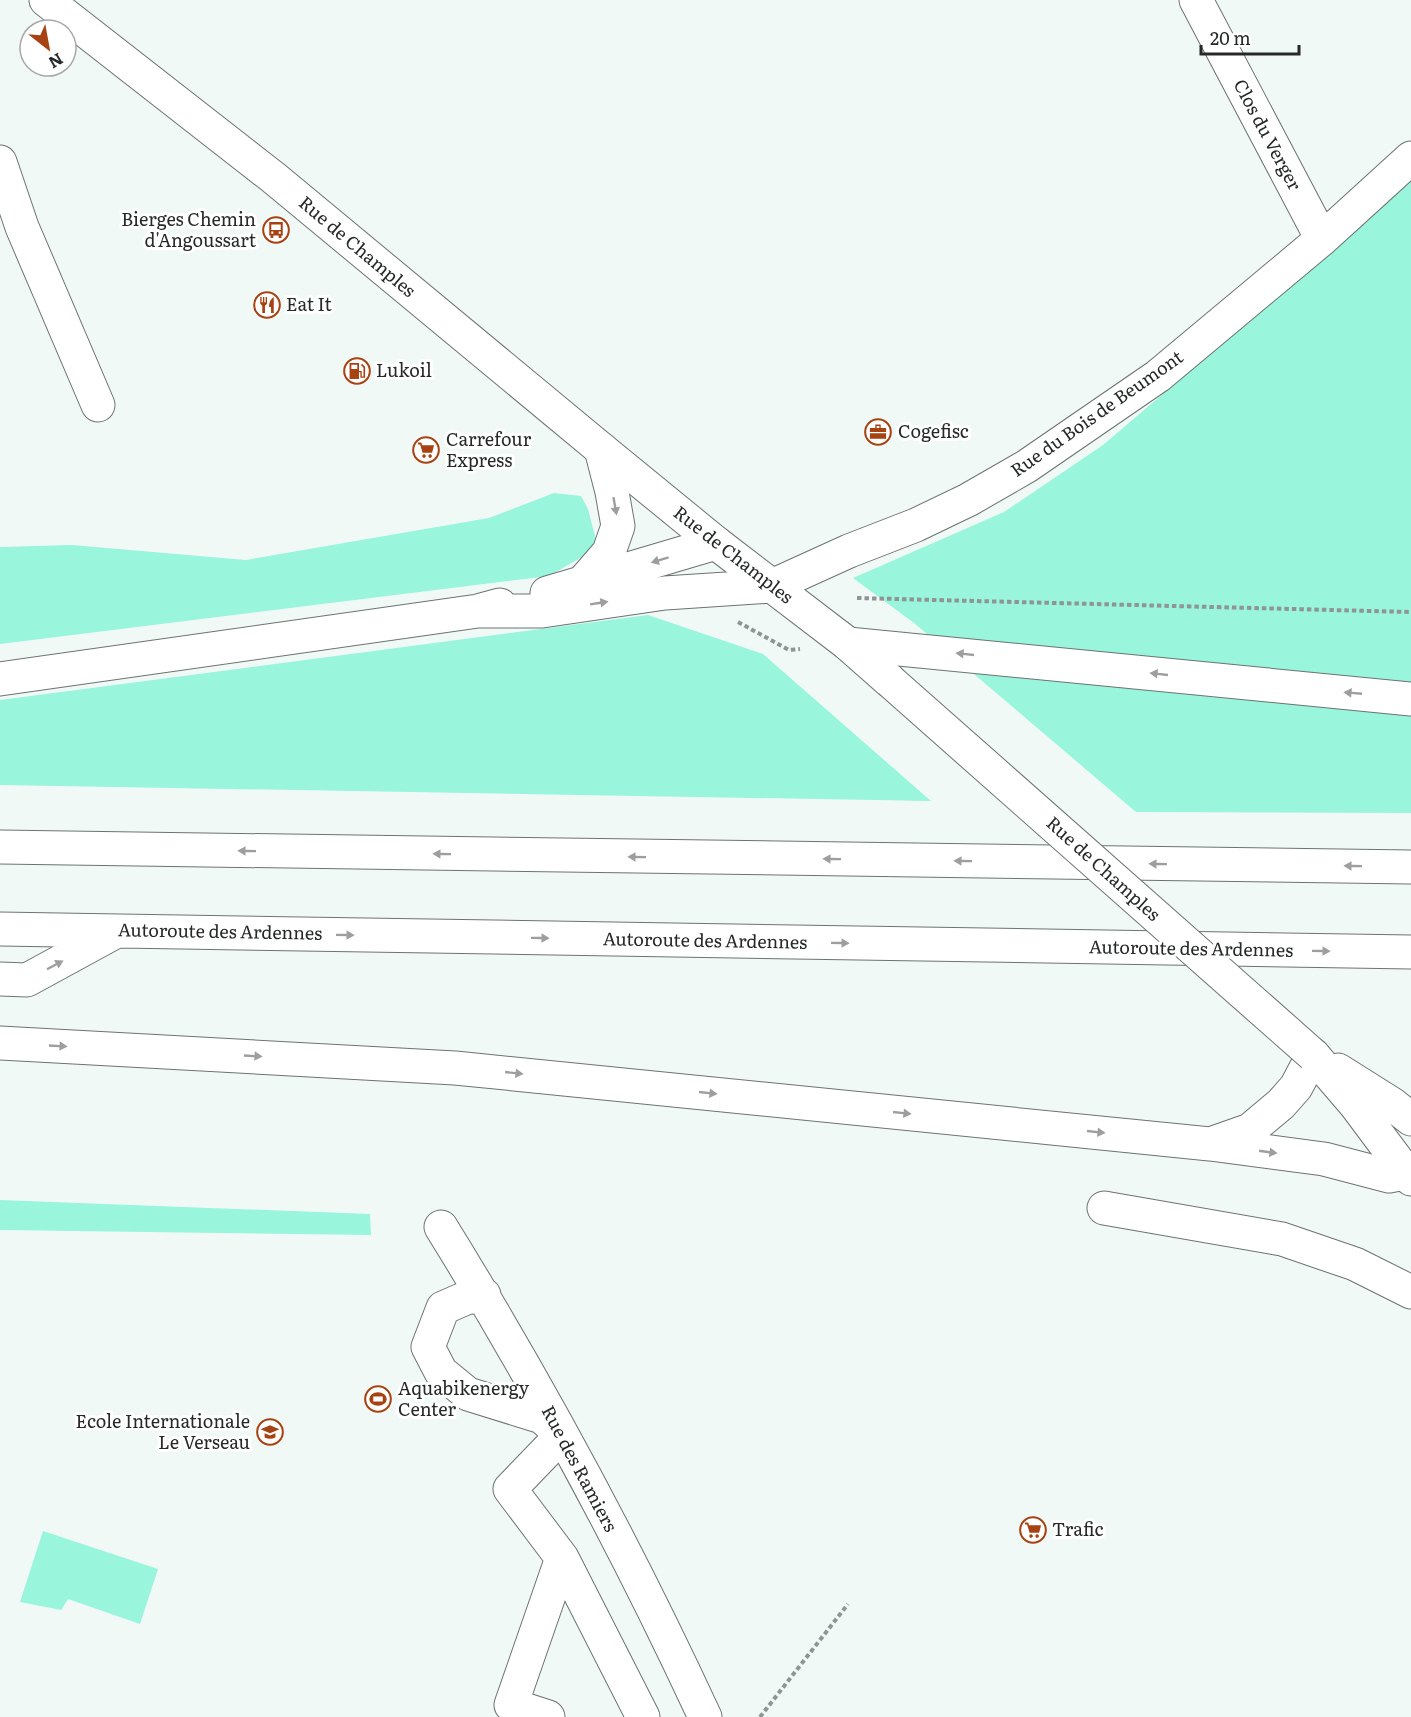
<svg xmlns="http://www.w3.org/2000/svg" width="1411" height="1717" font-family="Literata,serif">
<style>
.green{fill:#99f5dc}
.lines{fill:none;stroke-linecap:round;stroke-linejoin:round}
.minor-casing{stroke:#6c7371;stroke-width:35}
.major-casing{stroke:#6c7371;stroke-width:35}
.highway-casing{stroke:#6c7371;stroke-width:35}
.path{stroke:#8f9593;stroke-width:4;stroke-dasharray:4.5 3;stroke-linecap:butt}
.minor{stroke:#fff;stroke-width:33}
.major{stroke:#fff;stroke-width:33}
.highway{stroke:#fff;stroke-width:33}
.major-bridge-casing{stroke:#6c7371;stroke-width:35;stroke-linecap:butt}
.major-bridge{stroke:#fff;stroke-width:33}
.oneway{fill:#9d9f9e}
.labels{text-anchor:middle;stroke-width:6;stroke-linejoin:round;paint-order:stroke}
.street-label{font-size:18px;fill:#262928;stroke:#fff}
.poi-label{font-size:18px;fill:#262928;stroke:#fff;text-anchor:start}
</style>
<rect width="100%" height="100%" fill="#f1f9f7"/>
<path class="green" d="M1411 182V813L1136 812 914 623 853 578 1004 512 1103 445Z
M554 493 581 496 588 509 596 540 587 554 549 576 0 644V547L72 545 246 560 489 518Z
M648 615 763 654 931 801 0 785V700Z
M0 1200 370 1214 371 1235 0 1230Z
M43 1531 158 1569 140 1624 68 1599 61 1610 20 1602Z"/>
<g class="lines">
<g class="minor-casing">
<path id="minor" d="M1196 0 1322 239
M0 162 22 227 98 405
M582 583 609 552 618 526 612 492 601 449
M547 593 716 543
M478 611H542L665 593 772 586 849 551 916 525 968 500 1027 466 1158 376 1322 239 1411 158
M0 679 478 611 500 605
M1104 1208 1282 1239 1355 1264 1411 1292
M441 1227C539 1385 627 1549 705 1717
M484 1295 466 1298 443 1308 428 1347 441 1372 468 1394 542 1417 562 1435 510 1489 562 1558
M548 1717 511 1705 562 1558 643 1717"/>
</g>
<g class="major-casing">
<path id="major" d="M46 0 274 178 601 449 716 543 848 644 890 681
M1313 1055 1355 1104 1411 1179
M1338 1070 1392 1104 1411 1119"/>
</g>
<g class="highway-casing">
<path id="highway" d="M848 644 1411 699
M0 847 1411 867
M0 929 1411 952
M0 979 27 980 115 932
M0 1043 455 1068 1210 1144 1324 1159 1389 1176 1405 1173
M1213 1143 1250 1130 1281 1104 1296 1087 1313 1055"/>
</g>
<path class="path" d="M857 598 1411 612
M738 622 789 650 800 649
M760 1717 848 1604"/>
<use href="#minor" class="minor"/>
<use href="#major" class="major"/>
<use href="#highway" class="highway"/>
<g class="major-bridge-casing">
<path id="major-bridge" d="M890 681 1313 1055"/>
</g>
<use href="#major-bridge" class="major-bridge"/>
</g>
<defs><path id="oneway-solid" d="M-6-.8H1V-3.2L6.5 0L1 3.2V.8H-6Z" transform="scale(1.5)"/></defs>
<g class="oneway">
<use href="#oneway-solid" transform="translate(615 506) rotate(80)"/>
<use href="#oneway-solid" transform="translate(660 560) rotate(163)"/>
<use href="#oneway-solid" transform="translate(599 603) rotate(-9)"/>
<use href="#oneway-solid" transform="translate(965 654) rotate(-174)"/>
<use href="#oneway-solid" transform="translate(1159 674) rotate(-174)"/>
<use href="#oneway-solid" transform="translate(1353 693) rotate(-175)"/>
<use href="#oneway-solid" transform="translate(247 851) rotate(-179)"/>
<use href="#oneway-solid" transform="translate(442 854) rotate(-179)"/>
<use href="#oneway-solid" transform="translate(637 857) rotate(-179)"/>
<use href="#oneway-solid" transform="translate(832 859) rotate(-179)"/>
<use href="#oneway-solid" transform="translate(963 861) rotate(-179)"/>
<use href="#oneway-solid" transform="translate(1158 864) rotate(-179)"/>
<use href="#oneway-solid" transform="translate(1353 866) rotate(-179)"/>
<use href="#oneway-solid" transform="translate(345 935) rotate(1)"/>
<use href="#oneway-solid" transform="translate(540 938) rotate(1)"/>
<use href="#oneway-solid" transform="translate(840 943) rotate(1)"/>
<use href="#oneway-solid" transform="translate(1321 951) rotate(1)"/>
<use href="#oneway-solid" transform="translate(55 965) rotate(-28)"/>
<use href="#oneway-solid" transform="translate(58 1046) rotate(3)"/>
<use href="#oneway-solid" transform="translate(253 1056) rotate(3)"/>
<use href="#oneway-solid" transform="translate(514 1073) rotate(6)"/>
<use href="#oneway-solid" transform="translate(708 1093) rotate(6)"/>
<use href="#oneway-solid" transform="translate(902 1113) rotate(6)"/>
<use href="#oneway-solid" transform="translate(1096 1132) rotate(6)"/>
<use href="#oneway-solid" transform="translate(1268 1152) rotate(8)"/>
</g>
<defs>
<g id="bus-ring" transform="scale(1.35)"><circle r="9.5" fill="#fff" stroke="#a74213" stroke-width="1.5"/><path d="M-5-6H5V4H4V6H2V4H-2V6H-4V4H-5ZM-3.5-4V0h7V-4ZM-3.5 1.2v1.5H-2V1.2ZM2 1.2v1.5H3.5V1.2Z" fill="#a74213"/></g>
<g id="restaurant-ring" transform="scale(1.35)"><circle r="9.5" fill="#fff" stroke="#a74213" stroke-width="1.5"/><path d="M-5-6h1v4h1v-4h1v4h1v-4h1v5L-1.5 .5V6h-2V.5L-5-1ZM5-6V6H3V1.5H1.5Q1.5-4 5-6Z" fill="#a74213"/></g>
<g id="fuel-ring" transform="scale(1.35)"><circle r="9.5" fill="#fff" stroke="#a74213" stroke-width="1.5"/><path d="M-5.5-6h7V0h2V4h1.3V-2.5L3-4.5l.8-.8L6-3V5H2.5V1h-1V6h-7ZM-4.2-4.7v3.2H.2V-4.7Z" fill="#a74213"/></g>
<g id="office-ring" transform="scale(1.35)"><circle r="9.5" fill="#fff" stroke="#a74213" stroke-width="1.5"/><path d="M-6-3h4V-5.5h4V-3h4V5H-6ZM-1-4.5V-3h2v-1.5ZM-6 0V1H6V0Z" fill="#a74213"/></g>
<g id="supermarket-ring" transform="scale(1.35)"><circle r="9.5" fill="#fff" stroke="#a74213" stroke-width="1.5"/><path d="M-6-5.5h2.5l.6 2H6L4.5 2H-2.5L-4.4-4H-6ZM-1.5 3.2a1.3 1.3 0 1 0 .1 0ZM3 3.2a1.3 1.3 0 1 0 .1 0Z" fill="#a74213"/></g>
<g id="stadium-ring" transform="scale(1.35)"><circle r="9.5" fill="#fff" stroke="#a74213" stroke-width="1.5"/><path d="M0-5a6.5 5 0 1 0 0 10a6.5 5 0 1 0 0-10ZM-3.5-1.8h7v3.6h-7Z" fill="#a74213"/></g>
<g id="school-ring" transform="scale(1.35)"><circle r="9.5" fill="#fff" stroke="#a74213" stroke-width="1.5"/><path d="M0-5L7-2L0 1L-7-2ZM-4 1L0 2.5L4 1V4Q0 6-4 4Z" fill="#a74213"/></g>
</defs>
<g fill-rule="evenodd">
<use href="#bus-ring" x="276" y="230"/>
<use href="#restaurant-ring" x="267" y="305"/>
<use href="#fuel-ring" x="357" y="371"/>
<use href="#office-ring" x="878" y="432"/>
<use href="#supermarket-ring" x="426" y="450"/>
<use href="#stadium-ring" x="378" y="1399"/>
<use href="#school-ring" x="270" y="1432"/>
<use href="#supermarket-ring" x="1033" y="1530"/>
</g>
<g class="labels">
<g class="street-label">
<text transform="translate(1267 135) rotate(62)" y="6">Clos du Verger</text>
<text transform="translate(357 247) rotate(40)" y="6">Rue de Champles</text>
<text transform="translate(1097 414) rotate(-35)" y="6">Rue du Bois de Beumont</text>
<text transform="translate(733 555) rotate(38)" y="6">Rue de Champles</text>
<text transform="translate(1103 869) rotate(42)" y="6">Rue de Champles</text>
<text transform="translate(220 932) rotate(1)" y="6">Autoroute des Ardennes</text>
<text transform="translate(705 941) rotate(1)" y="6">Autoroute des Ardennes</text>
<text transform="translate(1191 949) rotate(1)" y="6">Autoroute des Ardennes</text>
<text transform="translate(579 1469) rotate(62)" y="6">Rue des Ramiers</text>
</g>
<g class="poi-label">
<text x="256" y="226" text-anchor="end">Bierges Chemin<tspan x="256" dy="21">d'Angoussart</tspan></text>
<text x="286" y="311">Eat It</text>
<text x="376" y="377">Lukoil</text>
<text x="898" y="438">Cogefisc</text>
<text x="446" y="446">Carrefour<tspan x="446" dy="21">Express</tspan></text>
<text x="398" y="1395">Aquabikenergy<tspan x="398" dy="21">Center</tspan></text>
<text x="250" y="1428" text-anchor="end">Ecole Internationale<tspan x="250" dy="21">Le Verseau</tspan></text>
<text x="1052" y="1536">Trafic</text>
</g>
</g>
<g transform="translate(48 48) rotate(149)"><circle r="28" fill="#ffffff" stroke="#a8a9a9" stroke-width="1.5"/>
<path d="M0-4.5L10 22L0 15L-10 22Z" fill="#a74213"/>
<text y="-9" font-size="16" font-weight="bold" text-anchor="middle" fill="#262928">N</text>
</g>
<path d="M1201 45v9h98v-9" fill="none" stroke="#262928" stroke-width="3"/>
<text x="1210" y="45" font-size="18" fill="#262928" stroke="#ffffff" stroke-width="4.5" paint-order="stroke">20 m</text>
</svg>
